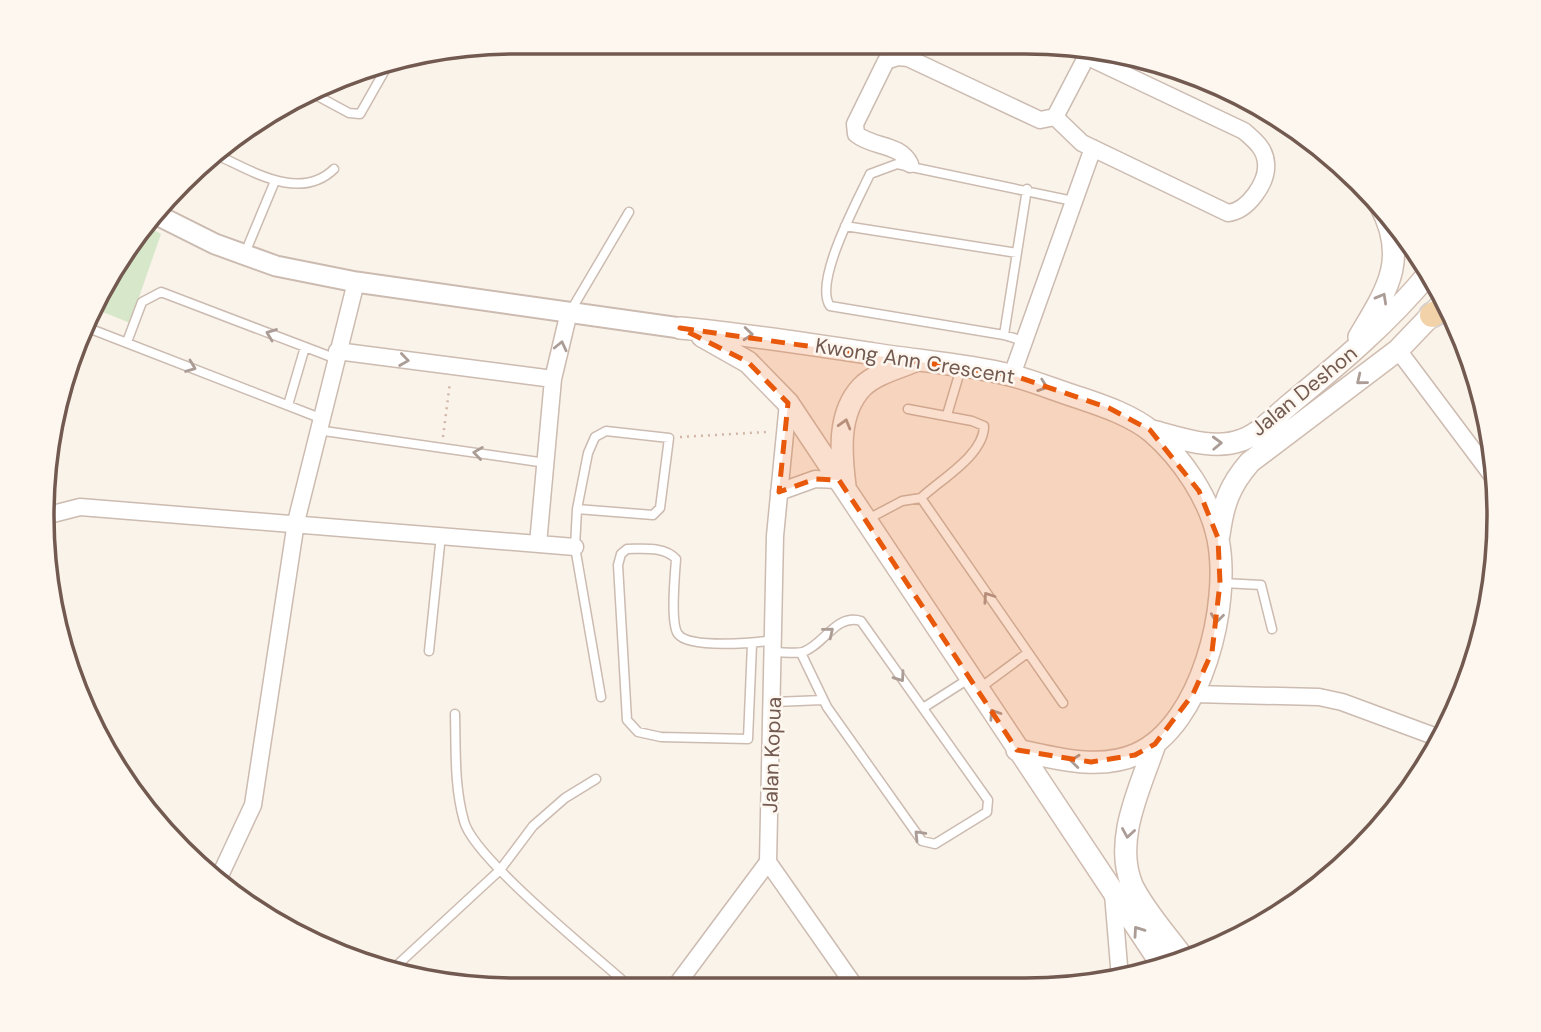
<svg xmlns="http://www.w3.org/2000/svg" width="1541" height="1032" font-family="'DM Sans',sans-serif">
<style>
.green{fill:#d7e7c9}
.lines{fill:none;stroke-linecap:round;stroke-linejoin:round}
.service-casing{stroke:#ccbbb0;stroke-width:11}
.minor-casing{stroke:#ccbbb0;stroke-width:19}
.tertiary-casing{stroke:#ccbbb0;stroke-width:23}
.secondary-casing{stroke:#d0bdb1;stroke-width:24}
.primary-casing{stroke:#d8d1ce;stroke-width:28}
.path{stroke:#d2b6a7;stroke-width:2.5;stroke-dasharray:2 5;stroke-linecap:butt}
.service{stroke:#fff;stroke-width:8}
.minor{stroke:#fff;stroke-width:16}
.tertiary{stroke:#fff;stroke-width:19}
.secondary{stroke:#fff;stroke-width:21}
.primary{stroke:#f2d3a9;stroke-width:24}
.oneway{stroke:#ab9c96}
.marked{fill:#e8590c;fill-opacity:0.2;stroke:#e8590c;stroke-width:5;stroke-dasharray:14 9;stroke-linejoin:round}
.labels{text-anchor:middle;stroke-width:5;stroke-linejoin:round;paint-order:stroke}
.street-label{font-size:21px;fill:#735a50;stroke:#fdf7f0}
.rim{fill:none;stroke:#735a50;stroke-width:3.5}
</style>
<rect width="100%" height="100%" fill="#faf3ea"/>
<path class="green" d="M144 224 161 234 130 323 93 308Z"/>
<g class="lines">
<g class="service-casing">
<path id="service" d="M312 93 349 113 360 114 389 63
M217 155C252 171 300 202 334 169
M845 226 1017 253
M245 253 275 181
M570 312 629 212
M83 326 320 418
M1004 335 1027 189
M1024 341 1004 335 830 306C813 282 858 200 870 174L897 164 1073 201
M127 342 142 302 161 292 334 358
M288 405 305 347
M908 409 972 421 984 426C984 455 941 479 921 498
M947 415 961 368
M317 430 546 463
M577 509 653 515 660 508 669 438 606 431 595 437 588 453 577 509 575 547 601 697
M868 519 902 501 921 498 1063 703
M1223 583 1261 585 1272 629
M752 644 748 739 661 737 638 732 627 720 618 565 621 554 627 549C643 549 664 546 676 559 675 574 670 623 678 634 689 649 756 643 773 640
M429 651 441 535
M775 652C783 652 795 654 803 652 824 645 836 613 861 621L988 800 987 812 935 844 922 841 827 707 801 653
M980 688 1026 654
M774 702 823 700
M923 708 970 678
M455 714C456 749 454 786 464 821 473 858 596 956 630 987
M394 968 500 870 533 826 565 798 596 779"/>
</g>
<g class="minor-casing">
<path id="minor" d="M1055 117 1082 143 1228 213C1248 211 1268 182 1266 163 1265 148 1254 140 1244 131L1086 56
M1055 117 1091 48
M910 164C900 143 873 148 856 134L855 124 886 61 898 57 908 58 1040 120 1055 117
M1398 350 1497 482
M337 351 553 379
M1012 375 1093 148
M779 492 815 479 839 480
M45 516 80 507 575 547
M538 544 553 379 569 312
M1193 694 1319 697 1342 702 1442 739
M768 862 856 988
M217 882 253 805 296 522 356 282
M1113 894 1120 978
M1261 924H1262
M675 987 768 862 775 536 788 403"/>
</g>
<g class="tertiary-casing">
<path id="tertiary" d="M155 214 215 244 276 266 356 282 680 328"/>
</g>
<g class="secondary-casing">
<path id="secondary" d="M680 328C745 334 809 344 874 354 919 361 965 364 1010 375 1034 381 1057 391 1080 398 1104 406 1133 416 1152 432 1182 458 1210 499 1218 539 1231 604 1202 725 1137 754 1099 771 1056 758 1017 750
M702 336 748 362 788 403 1164 968
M1359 337C1387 290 1409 259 1380 205
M1152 431C1180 438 1213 451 1242 440 1259 434 1275 417 1289 405 1339 364 1388 323 1429 273
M845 486C841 454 837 413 862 387 875 374 898 368 915 361
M1219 535C1223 505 1229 486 1250 462L1398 350 1442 304
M1155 744C1141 786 1113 840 1132 885 1143 909 1169 938 1185 960"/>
</g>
<g class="primary-casing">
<path id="primary" d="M1432 315 1449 305"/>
</g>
<path class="path" d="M443 437 450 382
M680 437 767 432"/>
<use href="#service" class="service"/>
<use href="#minor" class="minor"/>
<use href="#tertiary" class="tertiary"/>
<use href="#secondary" class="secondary"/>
<use href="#primary" class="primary"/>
</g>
<defs><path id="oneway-chevron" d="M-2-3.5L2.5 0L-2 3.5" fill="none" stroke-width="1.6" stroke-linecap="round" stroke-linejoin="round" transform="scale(1.75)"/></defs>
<g class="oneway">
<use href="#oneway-chevron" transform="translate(1382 298) rotate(-61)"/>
<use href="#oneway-chevron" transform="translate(271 334) rotate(-159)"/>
<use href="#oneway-chevron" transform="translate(748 334) rotate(5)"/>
<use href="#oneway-chevron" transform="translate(561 346) rotate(-77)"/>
<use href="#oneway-chevron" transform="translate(404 360) rotate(8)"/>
<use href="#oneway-chevron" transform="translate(191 367) rotate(21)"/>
<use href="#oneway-chevron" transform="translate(1361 380) rotate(141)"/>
<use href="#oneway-chevron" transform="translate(1043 386) rotate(19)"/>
<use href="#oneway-chevron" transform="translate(845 424) rotate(-74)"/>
<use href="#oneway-chevron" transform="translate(1217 443) rotate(-2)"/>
<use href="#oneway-chevron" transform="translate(478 453) rotate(-172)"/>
<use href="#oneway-chevron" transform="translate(988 597) rotate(-124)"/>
<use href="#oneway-chevron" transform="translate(1217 618) rotate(97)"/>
<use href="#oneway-chevron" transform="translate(829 632) rotate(-39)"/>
<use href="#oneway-chevron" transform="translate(900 677) rotate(55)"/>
<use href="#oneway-chevron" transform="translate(994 714) rotate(-124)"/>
<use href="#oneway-chevron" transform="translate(1075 761) rotate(-174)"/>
<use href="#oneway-chevron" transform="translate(1128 833) rotate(99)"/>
<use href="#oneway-chevron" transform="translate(919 835) rotate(-134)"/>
<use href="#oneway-chevron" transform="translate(1138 931) rotate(-125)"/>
</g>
<path class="marked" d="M680 328 1012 375 1109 408 1150 430 1199 491 1218 538 1220 583 1212 652 1193 694 1155 744 1135 755 1091 762 1017 750 839 480 815 479 779 492 788 403 748 362Z"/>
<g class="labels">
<g class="street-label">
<text transform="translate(915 361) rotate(9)" y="7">Kwong Ann Crescent</text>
<text transform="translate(1304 391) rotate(-39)" y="7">Jalan Deshon</text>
<text transform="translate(772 755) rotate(-88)" y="7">Jalan Kopua</text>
</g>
</g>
<path d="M0 0H1541V1032H0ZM516 54H1025A462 462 0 0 1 1487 516V516A462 462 0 0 1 1025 978H516A462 462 0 0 1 54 516V516A462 462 0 0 1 516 54Z" fill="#fdf7f0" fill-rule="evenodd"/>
<path class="rim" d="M516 54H1025A462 462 0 0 1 1487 516V516A462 462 0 0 1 1025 978H516A462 462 0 0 1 54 516V516A462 462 0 0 1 516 54Z"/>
</svg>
